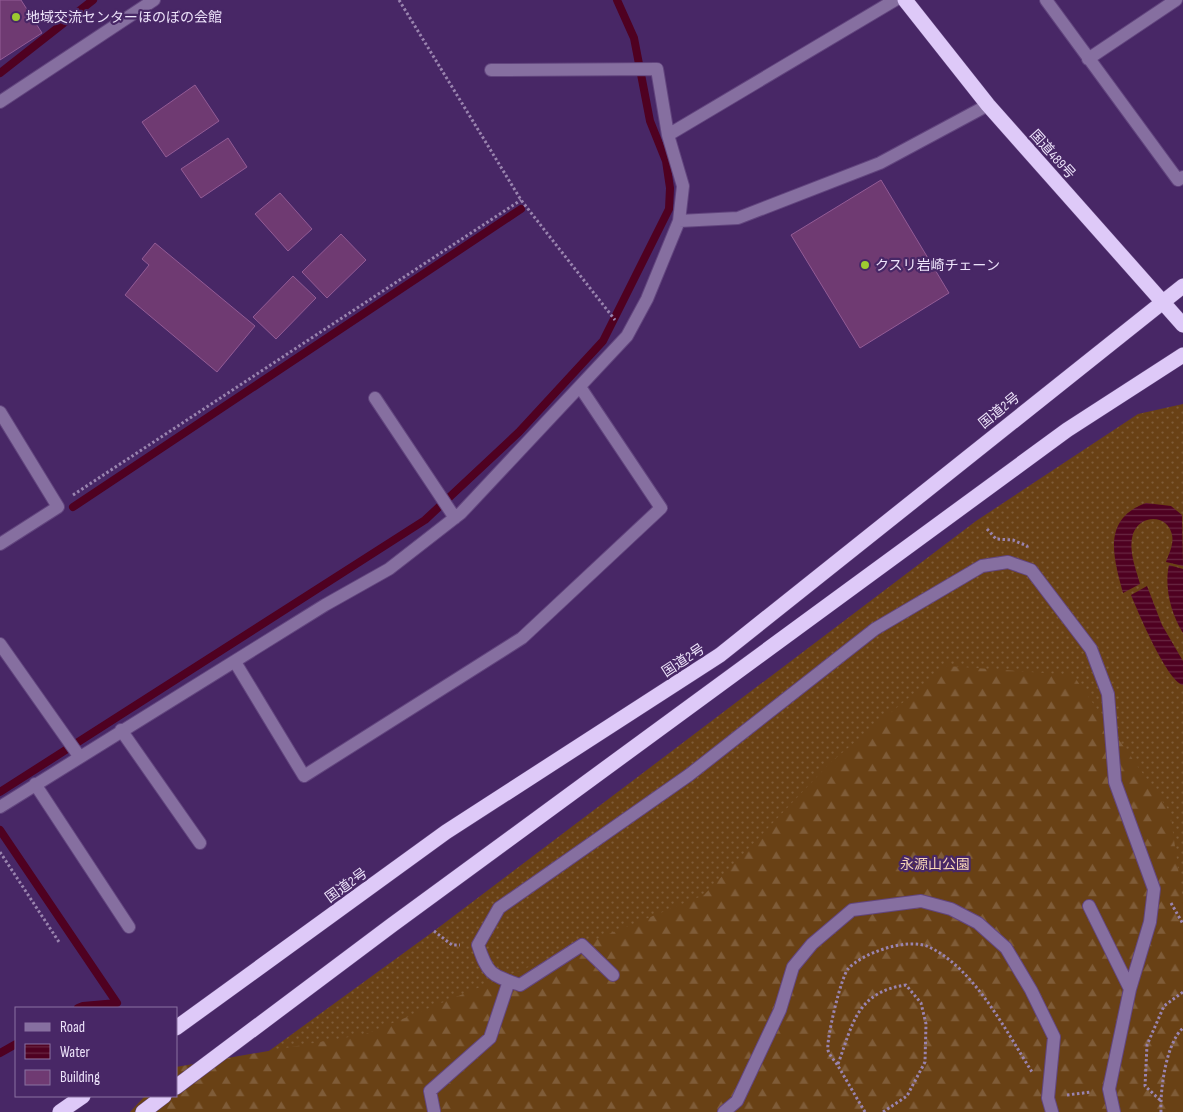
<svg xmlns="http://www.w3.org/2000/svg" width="1183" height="1112" font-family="'Sofia Sans Condensed','Noto Sans JP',sans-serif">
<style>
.grass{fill:url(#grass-dots)}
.forest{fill:url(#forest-firs)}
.water{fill:url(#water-rules)}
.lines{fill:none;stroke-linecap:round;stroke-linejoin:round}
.stream{stroke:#4f0121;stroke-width:8}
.building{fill:#6f3a72;stroke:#935c96}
.minor-casing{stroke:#62457e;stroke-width:14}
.highway-casing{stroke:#62457e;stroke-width:16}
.path{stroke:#9a84af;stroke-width:3;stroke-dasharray:2.5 2.5;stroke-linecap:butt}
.minor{stroke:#866fa0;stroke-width:12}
.highway{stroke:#dec9f8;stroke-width:15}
.poi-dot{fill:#9dca30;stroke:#482766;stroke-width:2}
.labels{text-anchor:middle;stroke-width:4.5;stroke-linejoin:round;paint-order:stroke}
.poi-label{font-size:14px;fill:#ede3fa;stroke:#482766;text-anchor:start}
.street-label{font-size:14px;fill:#ede3fa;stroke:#482766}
.park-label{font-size:14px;fill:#f7d6b6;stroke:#482766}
</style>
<defs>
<pattern id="grass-dots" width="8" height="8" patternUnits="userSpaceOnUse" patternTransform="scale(1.25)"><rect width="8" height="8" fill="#694115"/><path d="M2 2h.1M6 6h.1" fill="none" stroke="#7f5c38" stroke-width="1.8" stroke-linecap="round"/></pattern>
<pattern id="forest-firs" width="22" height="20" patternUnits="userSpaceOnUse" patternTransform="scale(1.25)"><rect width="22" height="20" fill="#694115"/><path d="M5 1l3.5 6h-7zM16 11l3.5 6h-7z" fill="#7f5c38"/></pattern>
<pattern id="water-rules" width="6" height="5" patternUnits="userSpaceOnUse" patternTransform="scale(1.25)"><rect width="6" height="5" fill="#4f0121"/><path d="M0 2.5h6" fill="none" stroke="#692642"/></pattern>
</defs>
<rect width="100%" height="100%" fill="#482766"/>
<path class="grass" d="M1183 404V1112L262 1056 434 931 976 521 1138 414Z"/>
<path class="forest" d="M947 666 1073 675 1170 812 1183 902V1112H130L145 1096H176V1067L366 1034 704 895 831 762Z"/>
<path class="water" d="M1146 503 1171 506 1182 515 1183 566 1166 562C1169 554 1174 544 1172 535 1168 514 1140 514 1133 534 1128 551 1136 569 1140 584L1123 593C1113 556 1102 519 1146 503Z
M1169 565 1183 569V633C1171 614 1164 587 1169 565Z
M1147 586 1162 625 1183 661V685C1167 681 1138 612 1131 595Z"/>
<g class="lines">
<path class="stream" d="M0 73 93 0
M73 507 521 209
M0 792 425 520 519 432 603 341 669 209 670 188 666 161 650 121 634 38 617 0
M0 830 117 1003 83 1006 78 1008
M0 1053 16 1044"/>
</g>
<path class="building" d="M0 0H21L42 33 0 60Z
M195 85 219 121 166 157 142 122Z
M228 138 247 167 201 198 181 169Z
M881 180 949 293 860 348 791 235Z
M280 193 312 229 288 251 255 214Z
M341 234 366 260 327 298 302 272Z
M155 243 255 326 217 372 125 295 149 265 142 259Z
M293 276 316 298 276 339 253 317Z"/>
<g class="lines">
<g class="minor-casing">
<path id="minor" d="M1046 0 1178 180 1183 177
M1088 59 1176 0
M0 102 154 0
M668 135 895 0
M679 221 738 218 880 163 988 105
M375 398 455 518
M0 412 58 507 0 544
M0 644 79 756
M235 662 304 776 522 638 661 508 580 387
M121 730 200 843
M35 784 129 927
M0 807 325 605 389 569 461 513 627 336 647 299 679 221 683 186 668 135 657 69 491 70
M1089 906 1130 989
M613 975 582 945 520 985C491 975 488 975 478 945L499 908 689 775 875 629 982 566 1008 562 1031 570 1091 649 1108 694 1115 782 1154 889 1150 922 1130 989 1109 1089 1114 1112
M434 1111 430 1091 490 1038 509 981
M724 1112 737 1101 780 1010 793 967 812 944 852 910 921 901 951 909 978 923 1006 948 1031 990 1054 1037 1048 1098 1052 1112"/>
</g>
<g class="highway-casing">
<path id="highway" d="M905 0 988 105 1183 325
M176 1028 446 832 720 655 1183 286
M176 1087 392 925 1067 430 1183 355
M60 1112 83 1096
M143 1112 164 1096"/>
</g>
<path class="path" d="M399 0 521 200 615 320
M73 495 521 200
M987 529 996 539 1013 540 1027 546 1028 550
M0 852 59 942
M1171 903 1183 924
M434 931 452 945H460
M838 1064C853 1023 857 992 906 985L921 1003 926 1024 925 1062 907 1096 883 1112
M1067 1095 1091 1092
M1160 1100 1145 1086 1147 1045 1164 1006 1183 992
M865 1112C856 1097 847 1081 838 1066 835 1061 829 1055 828 1050 826 1040 841 977 848 969 862 953 908 937 929 947 974 968 1006 1031 1032 1072
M1161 1112C1160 1090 1166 1043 1183 1028"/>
<use href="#minor" class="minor"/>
<use href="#highway" class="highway"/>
</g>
<g class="poi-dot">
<circle cx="16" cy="17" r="5"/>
<circle cx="865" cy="265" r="5"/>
</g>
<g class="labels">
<g class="poi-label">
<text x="26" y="22">地域交流センターほのぼの会館</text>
<text x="875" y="270">クスリ岩崎チェーン</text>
</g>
<g class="street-label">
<text transform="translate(1053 154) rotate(48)" y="5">国道489号</text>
<text transform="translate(999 410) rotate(-39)" y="5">国道2号</text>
<text transform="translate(683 660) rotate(-33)" y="5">国道2号</text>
<text transform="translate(346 885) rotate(-36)" y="5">国道2号</text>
</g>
<g class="park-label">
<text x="935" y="869">永源山公園</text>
</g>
</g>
<rect x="15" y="1007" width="162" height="90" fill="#482766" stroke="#8a72a1"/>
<rect x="25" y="1023" width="25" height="8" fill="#866fa0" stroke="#8a72a1"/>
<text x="60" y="1032" font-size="15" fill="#ede3fa">Road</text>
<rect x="25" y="1044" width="25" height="15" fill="url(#water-rules)" stroke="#8a72a1"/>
<text x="60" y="1057" font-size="15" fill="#ede3fa">Water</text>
<rect x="25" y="1070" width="25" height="15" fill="#6f3a72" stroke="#8a72a1"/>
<text x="60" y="1082" font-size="15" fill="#ede3fa">Building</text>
</svg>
